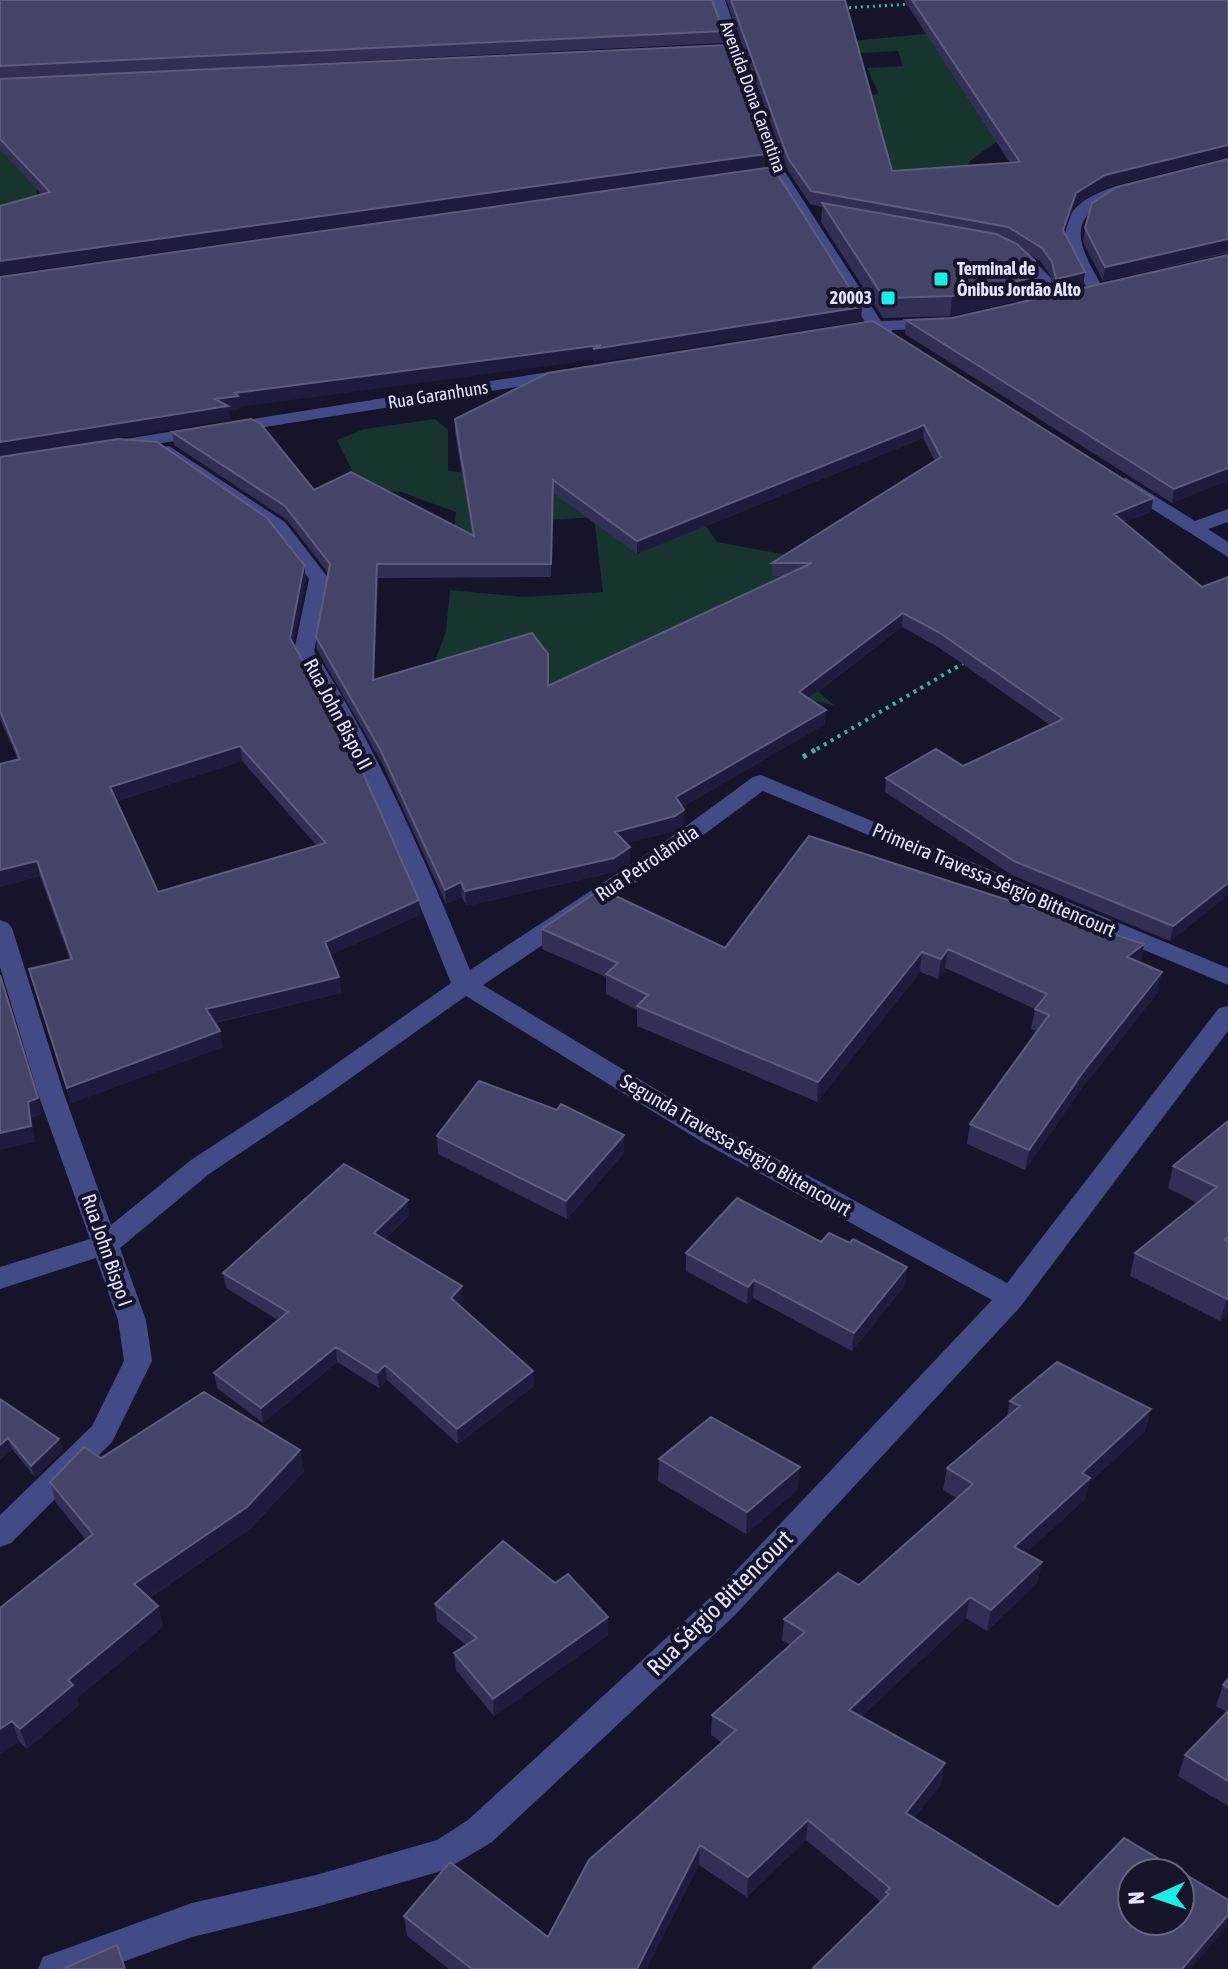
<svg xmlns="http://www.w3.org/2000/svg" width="1228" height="1969" font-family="'Asap Condensed',sans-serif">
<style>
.green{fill:#18342f}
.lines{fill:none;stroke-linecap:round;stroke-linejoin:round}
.path-far2{stroke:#3db49c;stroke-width:3;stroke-dasharray:2 4;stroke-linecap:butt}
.path-far1{stroke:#3db49c;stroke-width:4;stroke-dasharray:3 5;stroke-linecap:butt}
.path{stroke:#3db49c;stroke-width:5;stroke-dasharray:4 6;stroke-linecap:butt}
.minor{fill:#444a86;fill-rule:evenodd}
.wall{fill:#312f56;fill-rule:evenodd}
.shaded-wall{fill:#1e1c3e}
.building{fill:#444368;stroke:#5d5c7f;stroke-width:2;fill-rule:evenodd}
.poi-dot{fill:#1eebe2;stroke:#15142b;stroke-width:3}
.labels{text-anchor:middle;stroke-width:8;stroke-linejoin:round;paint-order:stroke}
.far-street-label{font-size:18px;fill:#e1e2fc;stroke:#15142b}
.far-poi-label{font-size:18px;font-weight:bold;fill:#e1e2fc;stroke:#15142b;text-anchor:start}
.street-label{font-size:20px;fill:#e1e2fc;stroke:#15142b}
.near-street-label{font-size:24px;fill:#e1e2fc;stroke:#15142b}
</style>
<rect width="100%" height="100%" fill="#15142b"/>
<path class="green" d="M945 32 1002 138 971 160 950 187 922 175 931 167 860 174 866 95 879 94 867 68 903 66 898 51 843 54 842 42Z
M0 147 36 182 37 197 0 212Z
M435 419 448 430V471L686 497 717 542 846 566 761 643 835 706 763 688 550 697 429 678 446 631 450 590 524 597 603 592 594 517 508 523 453 548 456 512 401 492 362 490 337 440 365 429Z"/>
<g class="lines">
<path class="path-far2" d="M843 8 913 4"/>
<path class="path-far1" d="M817 749 967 661"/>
<path class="path" d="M803 757 820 747"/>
<path class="minor" d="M711 0H725L785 172 881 321 939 319 947 324 945 328 892 330 891 336 885 337 873 331 842 334 840 330 842 326 865 322 771 172Z
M1121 185 1129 190 1126 193C1063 215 1076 241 1103 288L1101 291H1089C1056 240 1051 204 1121 185Z
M1009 246 1028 255 1051 278 1050 307 1044 309 1036 304 1035 279C1024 269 1011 261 1001 251Z
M567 369 573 370 576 374 573 378 228 433 219 428 228 423Z
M187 429 196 434 193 438 113 451 104 446 113 441Z
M169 446 285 522 329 579 314 651C378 748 426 863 470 970L656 848 753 777 761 775 1228 968V985L763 791 672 858 483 985 722 1129 1007 1283 1219 1008 1228 1006V1031L1021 1306 735 1615 492 1842 445 1870 316 1907 192 1937 103 1969H38L43 1957 192 1903 316 1875 437 1840 468 1820 713 1595 992 1300 704 1143 466 996 327 1095 209 1174 120 1248 146 1320 152 1361 112 1442 11 1543 0 1547V1515L92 1426 124 1361 118 1320 96 1258 0 1289V1267L90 1239 37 1091 0 967V920L8 923 12 928 63 1091 111 1225 191 1160 309 1083 451 983C407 873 359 750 294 651L309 579 271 530 163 455 160 451 163 447Z
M1126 478 1195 521 1228 509V522L1208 529 1228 542V557L1119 488 1117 484 1119 480Z"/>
</g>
<path class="wall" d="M0 0 723 31V43L0 79Z
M726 0H845L892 171 1010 163 904 0H1228V157L1103 188 1074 206 1065 233 1085 272 1083 286 1055 292 1050 275 1040 261 1024 251 1033 297 950 316 883 318 821 222 822 207 810 204 788 171Z
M0 79 765 167 42 195 0 149Z
M1228 159V253L1103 281 1083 242 1085 228Z
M1228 255 1172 503 905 334 906 320 952 318Z
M873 321 1153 498 1151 512 1124 522 1202 587 1228 577V895L1170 941 1012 875 885 792 886 778 963 766 1050 725 938 647 902 627 808 699 825 724 682 807 684 824 675 831 626 843 630 847V862L614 872 466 906 462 897 446 904 383 765 317 650 316 637 328 573 287 520 174 445 172 432 314 490 472 535 455 432V419ZM923 438 935 461 772 563V576H783L548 685 374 680 378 578 551 577 553 493 637 554Z
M0 457 304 565 306 580 293 644 420 915 330 955 339 977 341 993 215 1023 223 1047 71 1103 33 984 29 969 70 960 40 876 0 887 18 760 0 719ZM242 761 317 846 158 892 117 801Z
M542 929 725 948 1144 944 1140 963 1158 992 1079 1092 1025 1170 967 1144 970 1124 1037 1031 1031 1029 1035 1009 945 968 938 979 920 972 817 1102 637 1026V1010L606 994V977L542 949Z
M1228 1121V1314L1220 1321 1130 1276 1135 1253 1197 1203 1168 1188 1173 1166Z
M624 1135V1153L567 1219 438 1154 437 1136Z
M409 1215 384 1240 463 1301 459 1305 533 1371 534 1386 458 1444 387 1380 379 1388 337 1362 263 1423 217 1388 214 1373 278 1320 226 1288 223 1273Z
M821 1242 850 1243 907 1267 905 1285 852 1351 753 1298 747 1304 686 1271V1253Z
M0 1399 59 1439 63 1450 35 1477 12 1449 0 1460Z
M1010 1401 1151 1409 1145 1431 1089 1483 1085 1499 1026 1553 1042 1562 1037 1583 987 1631 966 1618 861 1717 941 1784 914 1818 1058 1907 1191 1969H813L881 1902 806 1840 747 1897 699 1865 646 1969H449L407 1936 404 1916 548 1937 722 1743 711 1735 712 1715 790 1645 782 1640 784 1619 859 1585 957 1498 943 1490 947 1468 1007 1416Z
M300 1450 304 1471 251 1528 149 1598 158 1606 163 1627 77 1698 79 1705 27 1749 19 1741 0 1754V1608L86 1540 56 1503 50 1482 101 1458Z
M659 1459 798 1489 746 1534 658 1481Z
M555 1583 608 1617V1635L494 1716 456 1670 454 1653 466 1645 437 1621 435 1604Z
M1228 1679V1806L1178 1776 1185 1755 1227 1712 1216 1706 1223 1685Z"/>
<path class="shaded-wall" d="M1228 145V157L1103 188 1074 206 1061 243 1063 230 1076 193 1105 175Z
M766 154 765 167 0 275V261Z
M1228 239 1227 252 1103 281 1105 267Z
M1085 272 1083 286 1055 292 1056 279Z
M1035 277 1033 297 950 316 952 296Z
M862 307 861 321 593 363V360L239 407V410L229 411 230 420 0 457V442L215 399 235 393Z
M924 425 923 438 637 554V541Z
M1228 468V481L1172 503 1174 489Z
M1153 498 1151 512 1112 527 1114 514Z
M377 564 378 578 374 694 373 680Z
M304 565 306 580 291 653 290 638Z
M903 613 902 627 798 706 799 692Z
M826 710 825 724 675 811 676 797Z
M240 746 242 761 113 802 110 787Z
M684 810V824L675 831 615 846V832Z
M630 847V862L614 872 466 906 465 891Z
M37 861 40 876 0 887V870Z
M461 882 462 897 446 904 445 890Z
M1228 883V895L1170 941 1173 926Z
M419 900 420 915 326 957 325 942Z
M1144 944 1140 964 1127 957Z
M948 949 945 968 938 979 941 959Z
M922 952 920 972 817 1102 818 1082Z
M1162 972 1158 992 1079 1092 1025 1170 1029 1150 1083 1072Z
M339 977 341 993 208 1024 206 1009Z
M220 1031 223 1047 71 1103 67 1088Z
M38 1098 42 1114 32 1118 35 1142 0 1150V1133L28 1102Z
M624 1135V1153L567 1219 566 1201Z
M408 1200 409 1215 375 1248 374 1233Z
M907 1267 905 1285 852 1351 854 1333Z
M754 1280 753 1298 747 1304 748 1287Z
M462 1286 463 1301 452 1313 451 1298Z
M1228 1297V1314L1220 1321 1227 1299Z
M336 1347 337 1362 263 1423 261 1408Z
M385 1365 387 1380 379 1388 377 1373Z
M533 1371 534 1386 458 1444 457 1429Z
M1151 1409 1145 1431 1089 1483 1085 1499 1010 1568 1014 1547 1082 1473Z
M8 1438 12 1449 0 1460V1445Z
M59 1439 63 1450 35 1477 31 1466Z
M300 1450 304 1471 251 1528 139 1604 134 1584Z
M800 1467 798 1489 746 1534 747 1512Z
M1042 1562 1037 1583 987 1631 991 1610Z
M970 1597 966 1618 846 1731 849 1710Z
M158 1606 163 1627 77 1698 79 1705 27 1749 20 1729 68 1680Z
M608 1617V1635L494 1716 493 1699Z
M12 1721 19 1741 0 1754V1729Z
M945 1763 941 1784 902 1833 906 1813Z
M808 1820 806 1840 747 1897 748 1877Z
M700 1845 699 1865 646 1969H637Z
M1228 1915V1925L1191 1969H1182Z"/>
<path class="building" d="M0 0H712L723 31 0 66Z
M731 0H845L892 171 1020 162 912 0H1228V145L1105 175 1076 193 1063 230 1085 272 1056 279 1052 262 1042 248 1008 227 811 191 788 158Z
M728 45 766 154 0 261V206L50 192 0 139V79Z
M1228 159V239L1105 267 1085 228 1092 203 1117 187Z
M773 167 862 307 593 349 601 345 235 393 238 396 215 399 228 406 0 442V277Z
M822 203 996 234 1017 244 1035 261V277L952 296 884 298Z
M1228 255V468L1174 489 906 320 952 318Z
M873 321 1153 498 1114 514 1202 587 1228 577V883L1173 926 1014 861 886 778 936 749 963 766 1063 719 940 633 903 613 799 692 826 710 676 797 684 810 675 816 615 832 630 847 614 858 465 891 461 882 445 890 381 751 316 637 330 564 285 506 172 432 251 419 260 423 314 490 351 472 474 536 455 419 548 373ZM924 425 941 457 772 563H812L548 686V654L532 633 373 680 377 564H551L553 480 637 541Z
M118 439 157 442 267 518 304 565 290 638 356 757 419 900 325 942 339 977 206 1009 220 1031 67 1088 29 969 72 959 37 861 0 870V764L20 759 0 711V457ZM240 746 326 843 158 892 110 787Z
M809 836 1144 944 1127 957 1162 972 1083 1072 1029 1150 970 1124 1049 1015 1035 1009 1047 994 948 949 941 959 922 952 818 1082 637 1006 648 995 606 974 618 963 542 929 601 889 725 948Z
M0 975 38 1098 28 1102 31 1126 0 1133Z
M479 1081 557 1110 561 1104 624 1135 566 1201 437 1136Z
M1228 1121V1237L1225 1240 1228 1242V1297L1227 1299 1135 1253 1217 1187 1173 1166Z
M344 1164 408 1200 374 1233 462 1286 451 1298 533 1371 457 1429 385 1365 377 1373 336 1347 261 1408 214 1373 288 1312 223 1273Z
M737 1198 821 1242 829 1233 850 1243 853 1239 907 1267 854 1333 754 1280 748 1287 686 1253Z
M1057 1362 1151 1409 1082 1473 1090 1478 1014 1547 1042 1562 991 1610 970 1597 849 1710 945 1763 906 1813 1058 1907 1124 1838 1228 1900V1915L1182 1969H815L813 1968 889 1894 886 1892 890 1888 808 1820 748 1877 700 1845 637 1969H472L404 1916 450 1862 548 1937 589 1860 736 1730 712 1715 805 1632 784 1619 838 1573 859 1585 973 1484 947 1468 1020 1406 1010 1401ZM1132 1873H1180V1921H1132Z
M204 1392 300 1450 247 1507 134 1584 158 1606 68 1680 73 1685 20 1729 12 1721 0 1729V1608L93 1534 50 1482 84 1447 101 1458Z
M0 1399 59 1439 31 1466 8 1438 0 1445Z
M711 1417 800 1467 747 1512 659 1459Z
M503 1541 555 1583 568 1574 608 1617 493 1699 454 1653 477 1638 435 1604Z
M1228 1679V1688L1223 1685Z
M1228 1711V1781L1185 1755Z
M117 1945 125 1969H63Z"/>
<g class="poi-dot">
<rect x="933" y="271" width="16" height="16" rx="4"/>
<rect x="880" y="290" width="16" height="16" rx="4"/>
</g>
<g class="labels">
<g class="far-street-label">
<text transform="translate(753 97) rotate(70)" y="6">Avenida Dona Carentina</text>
<text transform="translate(438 395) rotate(-9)" y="6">Rua Garanhuns</text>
</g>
<g class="far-poi-label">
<text x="957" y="275">Terminal de<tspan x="957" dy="21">Ônibus Jordão Alto</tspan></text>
<text x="872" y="304" text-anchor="end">20003</text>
</g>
<g class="street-label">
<text transform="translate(338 714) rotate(62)" y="7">Rua John Bispo II</text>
<text transform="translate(647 863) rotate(-34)" y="7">Rua Petrolândia</text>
<text transform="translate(994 880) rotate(23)" y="7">Primeira Travessa Sérgio Bittencourt</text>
<text transform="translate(736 1145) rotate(30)" y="7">Segunda Travessa Sérgio Bittencourt</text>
<text transform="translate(107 1250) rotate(71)" y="7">Rua John Bispo I</text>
</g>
<g class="near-street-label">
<text transform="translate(720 1603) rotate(-45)" y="8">Rua Sérgio Bittencourt</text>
</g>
</g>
<g transform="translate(1156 1897) rotate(267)"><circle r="38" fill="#15142b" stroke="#67667f" stroke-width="2"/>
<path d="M0-6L14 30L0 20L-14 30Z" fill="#1eebe2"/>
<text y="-12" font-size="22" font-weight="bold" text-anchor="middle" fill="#e1e2fc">N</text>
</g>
</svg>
